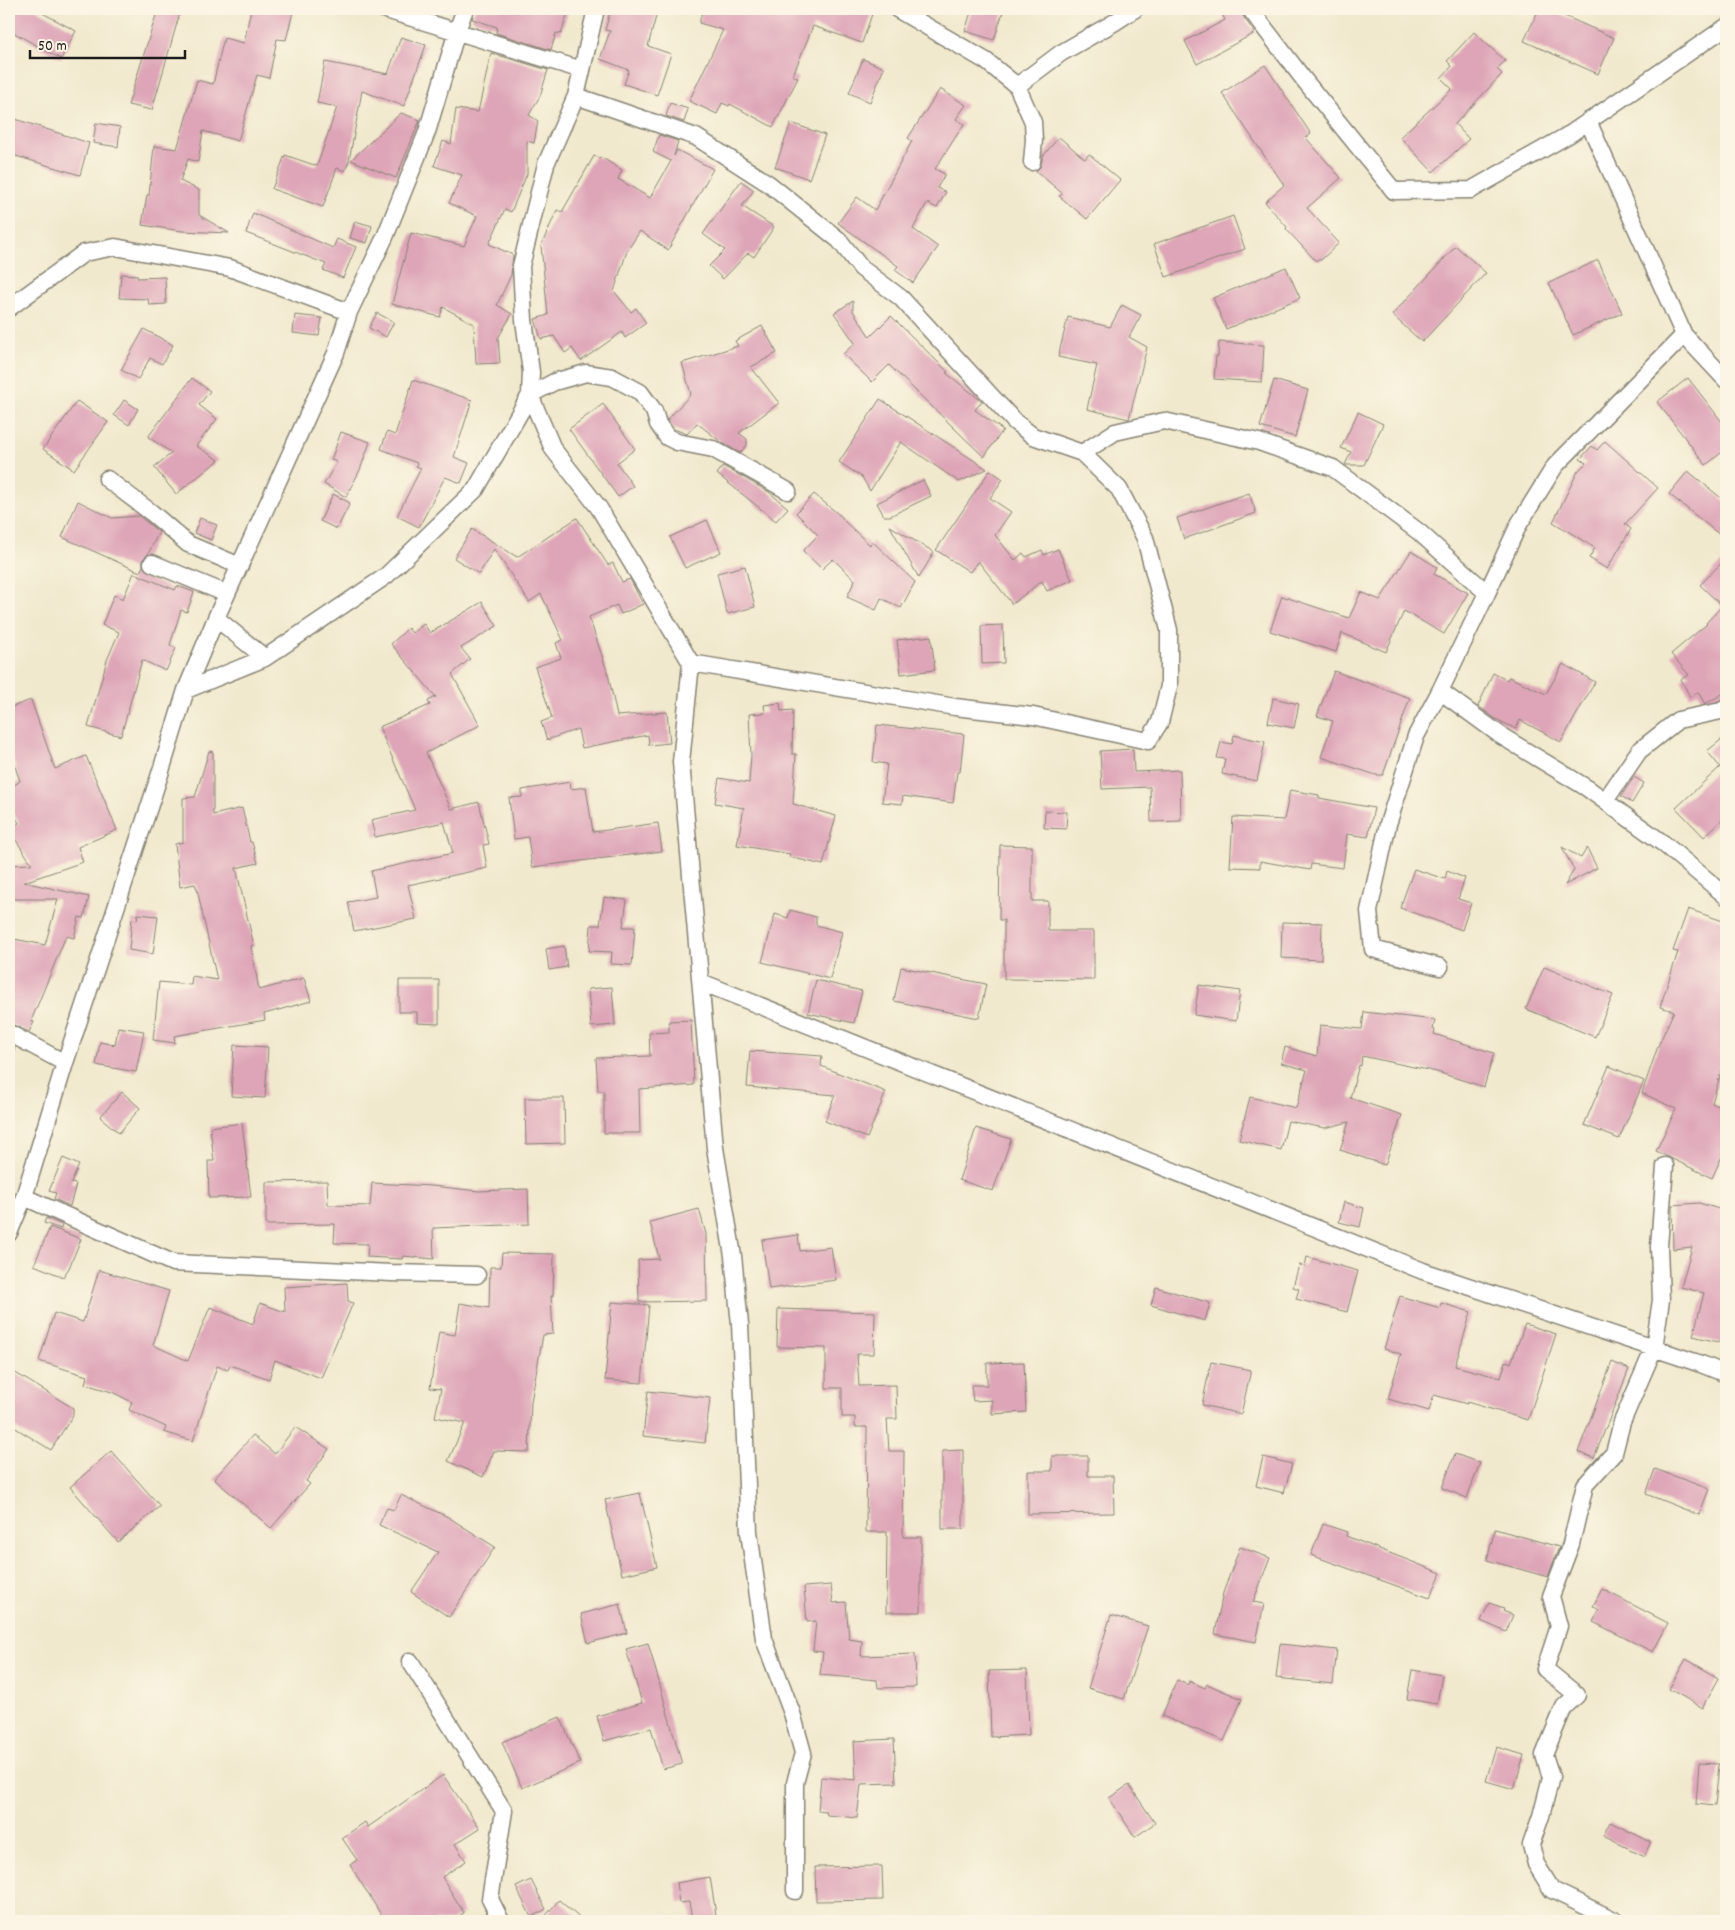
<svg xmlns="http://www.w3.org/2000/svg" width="1735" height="1930" font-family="Dekko,sans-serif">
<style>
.building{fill:#dea5b8}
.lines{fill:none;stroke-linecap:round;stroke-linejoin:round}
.street-casing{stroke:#868274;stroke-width:19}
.street{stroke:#fff;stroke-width:16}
</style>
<rect width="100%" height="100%" fill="#fcf5e5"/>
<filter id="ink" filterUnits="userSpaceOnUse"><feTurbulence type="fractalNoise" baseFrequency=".02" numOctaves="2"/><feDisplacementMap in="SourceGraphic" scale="10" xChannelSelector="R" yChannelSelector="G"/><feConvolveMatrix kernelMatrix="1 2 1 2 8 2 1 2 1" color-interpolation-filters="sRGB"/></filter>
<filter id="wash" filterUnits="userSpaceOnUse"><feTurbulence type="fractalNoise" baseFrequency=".0096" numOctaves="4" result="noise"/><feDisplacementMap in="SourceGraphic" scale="20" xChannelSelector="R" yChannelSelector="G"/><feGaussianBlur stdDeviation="1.12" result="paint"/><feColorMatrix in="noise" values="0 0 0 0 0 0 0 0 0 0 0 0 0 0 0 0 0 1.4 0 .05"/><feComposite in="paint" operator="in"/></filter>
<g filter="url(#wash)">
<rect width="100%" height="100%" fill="#f1e9cd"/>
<g id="blocks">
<path class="building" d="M9 9H35L76 31 61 59 9 30Z
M158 9H181L152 110 128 105Z
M251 9H279L293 12 286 40 277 39 269 78 257 75 238 141 203 131 198 162 188 159 180 181 199 190V215L229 233 182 231 142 225 147 195H149L154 146 177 149 197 80 213 84 224 38 244 43Z
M475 9H569L561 34 556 33 551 50 496 33 497 27 472 19Z
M611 9H658L648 46 671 54 657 95 624 84 629 70 600 59 610 31 605 30Z
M703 9H859L872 14 862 43 813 26 793 75 798 78 773 127 730 104 729 106 722 103 717 114 689 101 723 30 699 23Z
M972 9H1004L994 40 965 31Z
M1233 9H1240L1242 15 1255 33 1197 64 1185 41 1225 20 1222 14Z
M1539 9H1549L1614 38 1598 74 1524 41Z
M1474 32 1505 61 1497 69 1502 74 1455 124 1469 139 1433 172 1400 137 1452 89 1441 78 1452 66 1447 61Z
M401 37 426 45 404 106 362 91 349 161 345 171 337 168 323 207 272 189 285 155 317 166 337 107 317 103 325 62 388 74Z
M491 53 548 70 540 96 529 115 538 121 534 143 527 141V174L511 212 505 209 489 244 513 255 511 275 497 305 512 314 498 338 500 363 476 364 474 324 443 307 440 317 392 304 411 233 464 246 477 216 449 203 462 175 434 166 443 141 451 144 456 109 478 112Z
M863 59 884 68 870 102 849 93Z
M1265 65 1311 134 1306 138 1341 178 1307 208 1339 243 1321 260H1315L1286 229 1287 227 1265 202 1284 185 1222 93Z
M940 89 966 105 956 119 964 124 935 169 945 174 937 188 946 192 937 208 927 203 913 229 938 247 913 283 895 270 898 266 838 223 857 197 875 210 912 141 908 138Z
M670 103 688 109 684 122 666 116Z
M401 113 420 120 396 178 351 160Z
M9 117 89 143 80 175 9 154Z
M96 123 120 127 118 147 93 143Z
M791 123 825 135 809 179 775 167Z
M659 135 678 141 674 156 677 150 713 169 668 250 640 231 627 251 614 291 631 312 636 308 646 323 625 338 622 332 581 361 572 348 565 353 554 336 541 339 535 319 548 315 541 246 557 210 562 212 594 156 604 159 622 170 618 179 650 198 671 161 653 152Z
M1059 137 1085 159 1089 154 1120 180 1087 219 1059 196 1063 194 1036 171 1040 167 1043 156Z
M741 181 754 190 742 206 774 227 754 257 748 253 723 279 709 266 725 250 703 234Z
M253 213 333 248 337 239 356 247 343 278 323 270 326 264 246 233Z
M1233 216 1245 249 1166 277 1154 244Z
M355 221 372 226 367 243 350 238Z
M1456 246 1486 273 1422 342 1392 315Z
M1598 260 1622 313 1573 335 1549 283Z
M1286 267 1300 298 1226 329 1213 298Z
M121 274 137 275V278L165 277 166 304 149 305 148 299 119 298Z
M853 301V311L870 337 891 316 948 372 946 373 982 401 975 410 1003 430 984 457 889 365 872 382 843 354 855 343 834 313Z
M1122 305 1141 315 1129 337 1147 347 1129 419 1087 409 1097 365 1058 357 1068 317 1110 327Z
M377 313 394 322 386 337 369 328Z
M295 315 322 318 319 336 293 333Z
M762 326 777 353 751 367 779 403 739 433 747 439V445L740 453 721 442 697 423 687 434 674 429 667 420 691 394 682 363 738 346 735 341Z
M144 329 173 345 162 364 150 358 138 379 121 370Z
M1219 342 1264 345 1262 382 1214 379 1216 356H1218Z
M192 378 210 391 199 405 217 419 196 446 219 460 176 494 154 467 172 453 148 437Z
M1688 378 1726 427V449L1706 465 1657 402Z
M413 380 472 400 454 457 469 463 461 483 445 477 419 527 397 516 421 468 416 466 417 463 381 449 387 432 395 435Z
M1274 380 1308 390 1295 437 1260 427Z
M880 399 987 469 959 482 901 442 870 491 862 477 839 462Z
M124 400 138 409 129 425 114 415Z
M77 401 108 422 74 470 43 449Z
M603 404 635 449 617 463 633 486 618 497 569 429Z
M1358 412 1383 424 1364 465H1345L1351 452 1341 448Z
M341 432 370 442 360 470 346 497 324 484 337 462 331 460Z
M1605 441 1658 488 1625 524 1631 529 1607 569 1589 558 1595 548 1553 522 1578 471 1586 463 1580 459 1592 446 1597 450Z
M723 466 769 492 788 508 776 521 717 474Z
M990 470 1003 479 990 498 1011 512 995 535 1015 560 1023 553 1026 557 1042 550 1044 555 1058 549 1072 580 1047 591 1042 581 1012 604 978 561 970 572 936 550Z
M1688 471 1726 502V540L1669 494Z
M923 480 931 496 890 516H884L877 503Z
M1249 493 1256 513 1184 539 1177 518Z
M333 494 350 503 337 529 320 521Z
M814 494 843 518 842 519 870 545 872 541 915 582 901 608 881 598 876 610 847 597 855 580 833 559 822 569 803 551 818 535 796 513Z
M78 501 112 518 139 516 159 532 148 554 143 559V566L140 572 62 537Z
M200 518 217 525 211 540 194 533Z
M577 518 608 565 613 563 622 582 630 579 643 604 621 614 617 605 589 617 608 674 617 716 667 712 670 743 649 745 648 735 582 748 578 729 547 740 541 722 552 718 535 667 561 658 556 643 563 640 541 594 529 602 494 549 479 574 454 558 472 529 517 557Z
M707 520 721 552 685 568 670 537Z
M890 526 934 552 919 578Z
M1411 551 1437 567 1434 574 1468 593 1444 634 1404 611 1386 652 1342 633 1336 652 1270 631 1282 596 1349 618 1361 592 1380 600Z
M1726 558V692L1705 704 1698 692 1690 697 1681 679 1689 675 1671 654 1707 624 1706 623 1722 606 1700 585Z
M745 566 755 607 727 614 717 573Z
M134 573 175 590 177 586 194 592 187 612 181 610 170 645 176 648 166 671 142 660 121 736 88 727 107 660 119 632 102 625 114 595 123 599Z
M482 602 497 626 461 648 470 659 452 674 480 725 426 753 451 809 479 802 489 844 483 845 487 868 408 885 416 919 354 931 348 902 376 897 371 871 453 853 444 822 375 837 371 820 415 810 379 727 430 705 428 701 436 697 391 644 408 628 412 633 424 624 430 633Z
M1003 625 1004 663 982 664 981 626Z
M931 636 935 670 901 674 897 640Z
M1563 664 1595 682 1561 742 1520 720 1516 729 1496 719 1478 706 1493 673 1507 680 1509 677 1546 694Z
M1334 671 1410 698 1383 775H1376L1321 757 1333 721 1317 716Z
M1273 698 1299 704 1294 728 1268 723Z
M31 700 55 769 86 756 117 830 78 847 83 862 24 882 89 897 84 918 79 917 74 938 66 936 31 1021 34 1022 29 1032 9 1023V938L45 945 58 899H9V865L32 864 9 830 19 823 9 807V789L20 781 9 749V708Z
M780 703 781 711 793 710 792 754H796L793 804 836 816 823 865 789 857 790 854 737 845 744 808 715 803 719 778 749 783 751 755 749 714 765 713 764 705Z
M877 725 964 734 960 772H957L953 803 903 796 902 804 882 802 887 764 873 762Z
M1234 735 1265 742 1257 781 1222 774 1225 759 1217 758 1221 742 1232 744Z
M1726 736V816L1704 837 1676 808 1720 767 1707 751Z
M1133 749 1134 772 1180 770 1181 821 1151 822 1150 787 1102 789 1100 751Z
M209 751 213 752V815L242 808 250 842H252L258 863 236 868 254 946H251L259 990 304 978 311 1001 264 1014 265 1020 174 1036 175 1043 153 1040 159 982 191 985 192 976 217 980 197 889 195 884 180 887 175 844 183 842V798L195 797Z
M1634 777 1644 783 1632 803 1621 796Z
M570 782 571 789 586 787 593 832 658 823 662 851 532 867 528 837 514 839 509 798 522 797V790Z
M1290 790 1319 795V798L1374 808 1368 837 1347 834 1343 868 1311 864 1310 870 1260 861V868L1230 867 1233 817 1284 820Z
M1045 811 1067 812 1066 829 1044 828Z
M1000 845 1032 846V901H1048V931H1094V980L1004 979V920H999Z
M1562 847 1581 858 1587 848 1597 868 1565 885 1574 870Z
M1414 869 1445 879 1447 871 1465 878 1458 899 1471 903 1462 930 1400 908Z
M604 897 627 900 623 927H635L632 965 611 964 612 952 589 951 591 925H600Z
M1688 909 1726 922V1071L1722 1069 1712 1103 1726 1110V1148L1712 1178 1656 1151 1676 1109 1642 1093 1658 1046 1674 1011 1660 1007 1678 952 1673 951Z
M790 910 816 917V925L842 932 830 979 762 962 775 914 788 918Z
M138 914 158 916 153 954 129 950 132 919 137 920Z
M1282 922 1322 923 1321 960 1281 958Z
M564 946 567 967 549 970 546 949Z
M901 967 986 984 979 1018 894 1001Z
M1544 967 1613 995 1595 1037 1526 1009Z
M399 980H439V1024L417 1023V1012H399Z
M816 980 862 991 854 1023 808 1013Z
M1199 985 1240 991 1236 1021 1194 1015Z
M612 987 615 1025 591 1027 588 989Z
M1364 1012 1435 1020 1433 1029 1435 1030 1434 1034 1494 1053 1484 1087 1437 1072 1362 1056 1361 1066 1359 1065 1350 1098 1402 1115 1385 1165 1340 1150 1349 1122 1325 1128 1288 1121 1281 1150 1239 1140 1250 1097 1296 1108 1307 1070 1281 1063 1285 1047 1317 1056 1320 1025 1362 1029Z
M691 1020 694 1085 639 1089 640 1133H604V1091H598L596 1058 650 1056 649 1033 669 1032V1021Z
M118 1027 144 1031 136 1072 96 1065 100 1042 115 1045Z
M9 1044 15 1048 9 1063Z
M234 1045 268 1047 265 1098 231 1096Z
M750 1051 822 1056 821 1066 886 1092 867 1138 825 1121 835 1095 747 1087Z
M1609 1066 1644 1081 1619 1139 1584 1125Z
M122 1092 140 1108 119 1133 100 1117Z
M525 1098H564L565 1143 526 1144Z
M242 1123 251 1197 209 1198 208 1161H214L210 1127Z
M976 1128 1011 1139 993 1191 959 1180Z
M63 1158 79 1165 71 1183 76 1184 70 1206 54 1199 56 1193 49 1191Z
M327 1181 328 1205 370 1206 372 1183 432 1186 479 1191 528 1189 529 1224 433 1228 434 1259 403 1256 402 1259 367 1257 368 1244 334 1243 335 1224 266 1225V1182Z
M1344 1202 1364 1208 1360 1227 1339 1222Z
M1699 1203 1726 1211V1344L1693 1336 1704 1293 1681 1287 1692 1247 1673 1249 1672 1205Z
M699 1209 706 1234 707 1301 639 1302 638 1260 659 1259 650 1222Z
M46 1218 62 1225 61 1229 44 1223Z
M50 1227 81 1239 69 1268 63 1277 34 1265Z
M798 1235 800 1251 831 1247 836 1280 769 1289 762 1240Z
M502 1253 554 1254 553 1296H551L553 1334 543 1335 531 1402 529 1452 494 1451 483 1477 448 1461 465 1423 435 1417 441 1389 430 1388 439 1332 455 1335 460 1303 489 1308 490 1267H501Z
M1307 1257 1358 1271 1347 1312 1296 1299 1299 1289 1293 1287 1299 1265 1305 1266Z
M99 1270 169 1291 153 1345 188 1361 210 1307 253 1324 260 1303 285 1312 284 1287 347 1283 348 1301 353 1303 321 1378 275 1360 269 1379 230 1365 228 1370 217 1366 193 1441 164 1432 166 1427 129 1410 132 1402 112 1392 85 1384 87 1376 39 1361 54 1313 83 1322Z
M1156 1287 1210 1303 1205 1321 1151 1305Z
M1400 1296 1440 1308 1441 1303 1471 1312 1455 1366 1501 1378 1506 1361 1511 1363 1525 1324 1556 1334 1528 1420 1467 1402V1404L1434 1395 1429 1411 1388 1399 1401 1354 1384 1349Z
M612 1302 649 1305 642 1383 605 1380Z
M778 1309 875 1312 874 1354H857L859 1386 896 1385 897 1419H887L889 1451H904L903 1537H921V1612H886L887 1532H866L867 1427H855V1417H842V1388H826V1348L777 1347Z
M1024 1362 1026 1412 992 1414V1400L973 1401 971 1385H987V1363Z
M1211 1362 1251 1370 1241 1414 1202 1405Z
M1612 1362 1629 1369 1594 1458 1578 1452Z
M9 1369 73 1408V1415L51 1450 9 1424Z
M648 1391 710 1398 705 1443 643 1436Z
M295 1427 329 1449 306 1481 310 1484 271 1528 214 1479 253 1435 275 1454Z
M963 1450V1529H942V1451Z
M111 1451 160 1506 118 1542 70 1487Z
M1455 1454 1480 1463 1467 1498 1442 1488Z
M1052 1456H1088V1476H1113L1114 1513 1028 1514V1471H1052Z
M1263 1457 1292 1464 1284 1493 1256 1486Z
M1655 1469 1709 1489 1699 1515 1646 1494Z
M640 1493 657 1567 622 1575 605 1500Z
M401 1495 448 1517 495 1547 449 1617 411 1592 438 1552 379 1525 387 1508 394 1510Z
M1323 1524 1347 1532 1346 1536 1441 1573 1430 1598 1311 1555Z
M1495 1529 1559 1547 1548 1577 1487 1560Z
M1240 1547 1270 1558 1253 1602 1264 1604 1256 1642 1215 1634 1223 1593Z
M831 1585 833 1603 846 1602 849 1639 862 1641 861 1656 915 1654 916 1687 878 1688 877 1680 820 1675 823 1652 813 1651 816 1621 807 1622 804 1587Z
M1602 1589 1668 1623 1653 1652 1593 1622 1599 1610 1593 1606Z
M1489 1603 1504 1608 1503 1611 1513 1615 1506 1632 1481 1621Z
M620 1604 627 1633 588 1643 581 1614Z
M1111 1615 1148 1626 1124 1699 1088 1688Z
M648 1643 682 1764 663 1769 651 1728 604 1741 597 1716 642 1703 626 1649Z
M1280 1644 1337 1650 1333 1684 1276 1678Z
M1686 1659 1719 1678 1703 1708 1669 1689Z
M1027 1670 1029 1735 991 1737 989 1671Z
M1412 1670 1442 1675 1437 1704 1407 1699Z
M1177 1680 1188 1685 1189 1681 1205 1688 1207 1684 1242 1699 1224 1741 1162 1716Z
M560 1717 580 1763 522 1788 502 1742Z
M894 1739 896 1783 861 1784 857 1818 827 1815 826 1812 818 1811 821 1777 856 1780 854 1741Z
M1496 1747 1524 1755 1514 1789 1486 1781Z
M1699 1763 1719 1764 1715 1806 1696 1804Z
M443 1775 480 1828 455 1844 466 1861 442 1877 464 1913 450 1921H385L350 1865 357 1860 342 1838 365 1822 368 1827Z
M1129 1785 1155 1823 1135 1837 1109 1798Z
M1610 1822 1651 1842 1644 1856 1603 1836Z
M882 1866 883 1900 816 1901 815 1867Z
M710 1877 717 1921H692L689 1902 679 1903 676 1883Z
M531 1880 546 1909 531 1917 516 1887Z
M559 1900 583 1921H541Z"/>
</g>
</g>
<g filter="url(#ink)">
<use href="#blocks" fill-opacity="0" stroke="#868274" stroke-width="1"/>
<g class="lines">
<g class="street-casing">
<path id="street" d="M383 9 582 70
M596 9 576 96 546 164 521 266 524 320 531 372 530 395 553 449 599 508 691 663 681 762 715 1148 733 1256 740 1324 749 1532 764 1639 792 1713 803 1753 795 1783V1891
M897 9 986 61 1017 86 1033 122 1034 140 1032 162
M1250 9 1305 81 1394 191 1471 190 1570 134 1726 27
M1017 86 1061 53 1115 22 1135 9
M576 96 696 137 769 184 839 240 861 268 901 298 1015 422 1033 436 1082 453 1119 489 1145 538 1169 630V686L1160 722 1148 741 1033 716 955 707 691 663
M9 308 84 253 115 247 230 268 349 312
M1684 335 1726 380
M1082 453 1115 432 1164 421 1259 442 1333 468 1419 532 1487 593 1440 691 1503 737 1587 788 1664 844 1726 896
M107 479 152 513 188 544 240 566
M152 563 227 594
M1487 593 1519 524 1555 466 1684 335 1588 121
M216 618 265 658
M186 690 265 658 386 576 476 489 530 395 554 382 586 373 612 377 640 392 654 411 658 424 667 437 677 442 713 449 788 491
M1440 691 1416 736 1388 824 1369 911 1373 949 1440 967
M1605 801 1639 751 1678 720 1721 711 1726 708
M701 982 1423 1271 1701 1364 1726 1374
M9 1033 65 1063
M24 1197 173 1263 392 1273 477 1275
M9 1233 24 1197 65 1063 160 774 186 690 216 618 336 353 349 312 385 237 427 132 457 31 465 9
M410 1661 504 1811 490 1899 501 1921
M1616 1921 1552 1890 1536 1864 1531 1845 1541 1816 1551 1777 1544 1755 1564 1707 1577 1695 1545 1669 1559 1626 1551 1596 1571 1544 1585 1485 1614 1453 1622 1422 1654 1348 1661 1300 1659 1247 1665 1166"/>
</g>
<use href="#street" class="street"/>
</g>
</g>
<rect width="1735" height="1930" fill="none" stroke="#fcf5e5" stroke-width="30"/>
<path d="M30 50v8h155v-8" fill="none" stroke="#1c1c1c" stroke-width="2.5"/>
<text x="38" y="50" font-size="15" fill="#1c1c1c" stroke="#fcf5e5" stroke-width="4" paint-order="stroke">50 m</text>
</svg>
